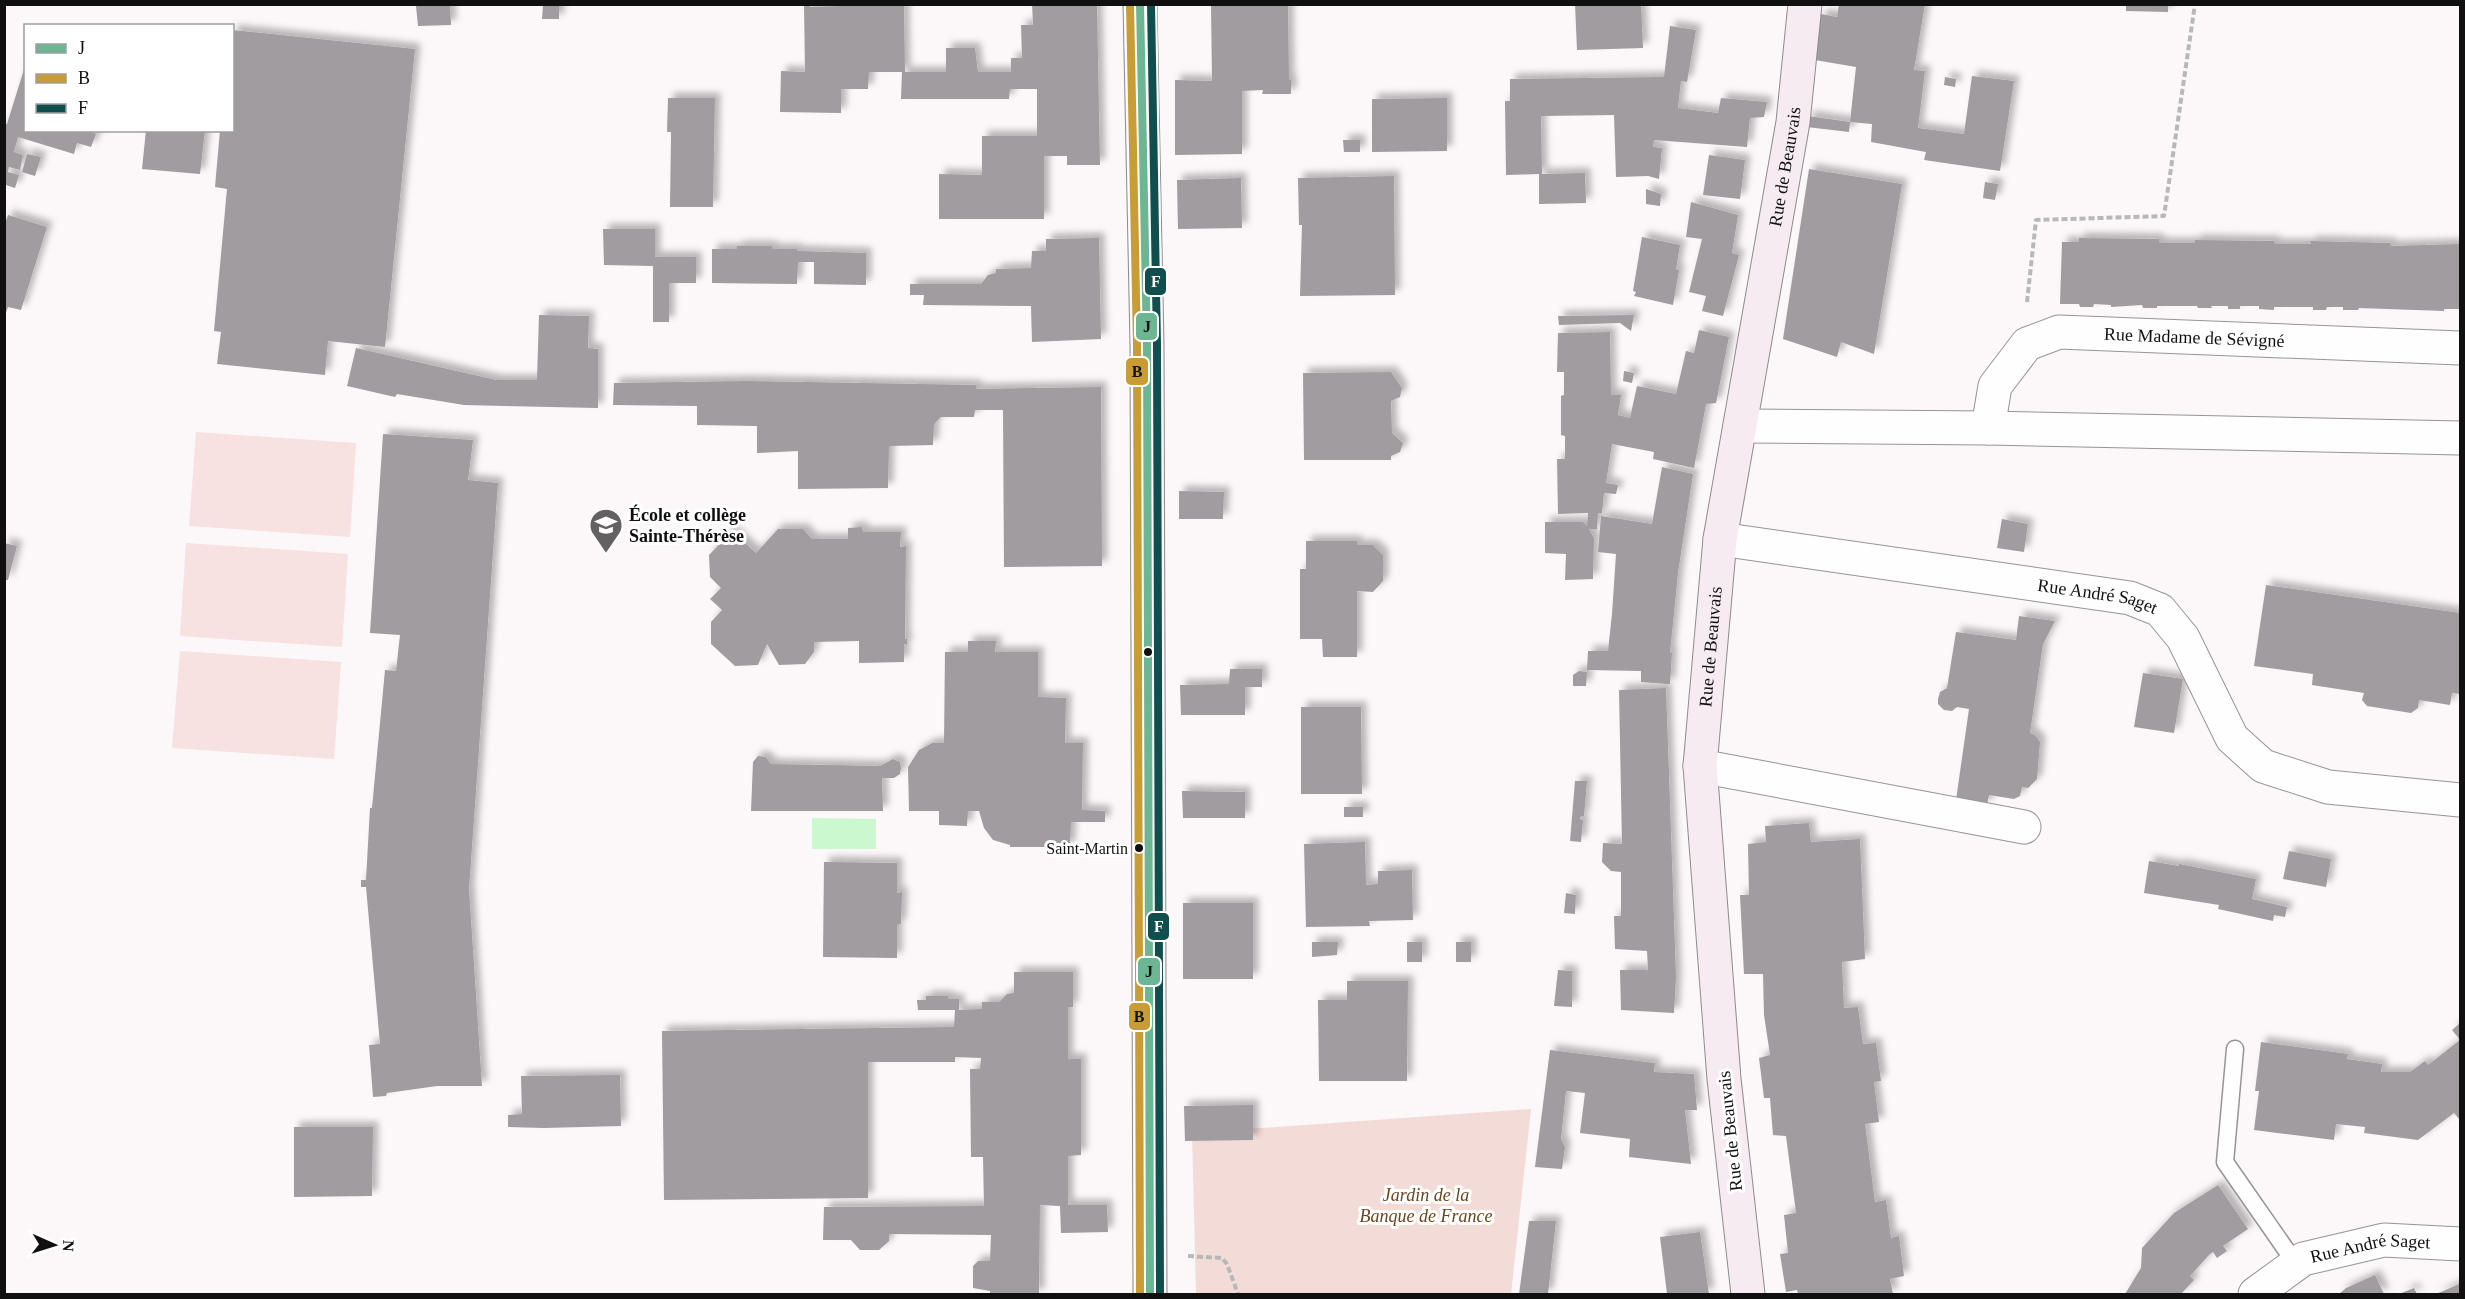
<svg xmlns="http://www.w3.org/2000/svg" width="2465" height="1299" font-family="'Times New Roman',serif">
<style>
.green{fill:#f3dbd7}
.pitch{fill:#f7e1e1}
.water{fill:#cbf8ce}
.building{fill:#a09c9f;filter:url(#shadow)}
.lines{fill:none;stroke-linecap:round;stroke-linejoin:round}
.lane-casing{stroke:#969495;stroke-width:19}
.street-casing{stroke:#969495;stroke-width:35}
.secondary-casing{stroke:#8d8b8c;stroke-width:35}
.path{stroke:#b9b8b8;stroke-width:4;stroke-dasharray:6 3;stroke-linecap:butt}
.lane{stroke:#fffefe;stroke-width:16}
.street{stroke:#fffefe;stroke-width:33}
.secondary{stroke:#f6ebf0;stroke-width:33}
.bus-1-casing{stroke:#fff;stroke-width:12}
.bus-2-casing{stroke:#fff;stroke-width:12}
.bus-3-casing{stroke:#fff;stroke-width:12}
.bus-1{stroke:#6db693;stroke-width:8}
.bus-2{stroke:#c89d36;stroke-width:8}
.bus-3{stroke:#104f4d;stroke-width:8}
.bus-dot{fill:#101010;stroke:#fff;stroke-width:2}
.labels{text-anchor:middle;stroke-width:6;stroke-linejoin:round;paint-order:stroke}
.bus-label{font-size:16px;fill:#101010;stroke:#fff;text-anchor:end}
.street-label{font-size:18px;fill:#101010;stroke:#fff}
.poi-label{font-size:18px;font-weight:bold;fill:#101010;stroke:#fff;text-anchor:start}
.park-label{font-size:18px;font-style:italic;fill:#6c451d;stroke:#fff}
.line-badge{stroke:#fff;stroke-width:2}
.badge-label{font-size:16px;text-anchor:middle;font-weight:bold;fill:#fff}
.pale-badge-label{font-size:16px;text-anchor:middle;font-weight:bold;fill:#111}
</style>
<defs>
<filter id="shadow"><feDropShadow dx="5.5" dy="-5.5" stdDeviation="3" flood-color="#0004"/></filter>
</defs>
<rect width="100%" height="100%" fill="#fcf7f9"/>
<path class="green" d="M1531 1109 1511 1294H1196L1192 1133Z"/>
<path class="pitch" d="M196 432 356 443 350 537 189 526Z
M186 543 348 554 342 647 180 636Z
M180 651 341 662 334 759 172 748Z"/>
<path class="water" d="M812 818 876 819V849H812Z"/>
<path class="building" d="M804 4H810V7L904 4 905 72H946V48H975L978 72H1011V58H1022L1021 25H1033L1032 4H1097L1100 165H1067V156H1044V219H939V174L982 175V136H1037V89H1010L1009 99H901L902 72H869L868 89H841V113L780 112 781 71 805 72Z
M1575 4H1641L1643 48 1577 50Z
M1839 4H1925L1914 70 1925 71 1918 128 1964 134 1972 76 2014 81 2000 171 1924 160 1926 152 1871 142 1872 124 1850 122 1849 132 1807 127 1808 116 1850 122 1856 67 1815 60 1821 14 1837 17Z
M450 5 451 25 418 26 416 6Z
M543 5H559V19H542Z
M1211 5H1288L1289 80H1291V94H1262L1263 90 1242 91V154L1175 155V80L1212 81Z
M2126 5H2168V12L2126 11Z
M1670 26 1696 30 1687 82 1681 81 1678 108 1718 113 1721 98 1767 102 1764 117 1750 118 1747 147 1654 140 1653 147 1662 148 1659 179 1648 176 1616 177 1614 115 1541 116 1542 174 1585 173 1586 203 1539 204V174L1506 175 1505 101H1510V79L1664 77Z
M232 30 415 49 385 347 328 341 325 375 217 364 221 332 214 331 227 189 215 187 220 130H232Z
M25 66 26 130H86L96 134 91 147 77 143 74 154 18 137 14 152 23 155 20 170 9 167 8 172 19 175 15 188 6 185 5 190 4 123 7 124Z
M1945 77 1956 79 1955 87 1944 85Z
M668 98H715L713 207H670L671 136V132H667Z
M1447 98V151L1372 152V99Z
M146 130H205L200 174 142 169Z
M1343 140H1360V152H1344Z
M27 154 41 157 35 176 22 172Z
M1709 155 1745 160 1740 199 1703 195Z
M1809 169 1902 184 1874 354 1841 342 1837 357 1783 339Z
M1394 176 1395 295 1300 296 1302 225H1299L1298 178Z
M1241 178 1242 228 1178 229 1177 180Z
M1985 182 1998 184 1995 200 1983 198Z
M1646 189 1661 194 1660 206 1646 204Z
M1691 202 1738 215 1732 253 1739 255 1723 316 1702 311 1706 296 1689 292 1702 239 1686 237Z
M8 215 47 227 21 310 8 307 5 315 4 226Z
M603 229H655V257H696V283H669V322H653V266L604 265Z
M1642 237 1680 245 1676 269 1679 270 1673 305 1634 296 1636 292 1633 291Z
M1099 238 1101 339 1032 342 1031 306 923 305 924 295H910V284H981L988 275 996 273V269L1031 268 1032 251H1046V239Z
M2079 238 2159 239V243H2195V240L2274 241 2275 244H2311L2310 241 2390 243 2391 246 2460 244V309H2444V311L2359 308 2358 310H2343V307H2327L2326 310H2313V307H2274V310L2259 309V306H2240V309H2228V306H2211L2212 308H2198L2197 306H2157V308H2143L2142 305 2111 307V305L2094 304 2093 307H2080L2079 304H2060L2062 242H2079Z
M737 246H772V249H797V251L866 253V285L814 284V262H798L797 284 712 283V249H737Z
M539 315 589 316 588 348 598 349V408L464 405 397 394 395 397 347 386 356 348 496 380H537Z
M1634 315 1631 331 1620 323 1559 325 1558 316Z
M1699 330 1729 337 1716 403 1706 404 1694 468 1653 459 1654 452 1612 444 1606 483 1618 485 1616 494 1604 493 1602 513H1598L1597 529H1589L1594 538 1593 579 1565 580 1566 554 1545 553V522H1583L1587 526 1588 513 1558 514 1557 459H1565V436L1561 435V396L1564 395V372H1557L1558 333 1610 332 1611 395H1621L1618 415 1630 418 1637 386 1676 394 1686 351 1694 353Z
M1624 371 1634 373 1632 383 1623 381Z
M1391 372 1402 388 1400 397 1391 401 1392 433 1403 443 1400 452 1391 456V460H1304L1303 373Z
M747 381 976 385V389L1101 387 1102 566 1004 567 1003 410H975L974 417H941L934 424 933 445 889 446 888 488 798 489V451L757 453V426L697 425V406L613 405 614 383Z
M383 434 473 440 468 480 498 483 469 889 482 1086H437L387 1093 386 1096 373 1097 369 1045 380 1044 366 887H361V880H366L370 808H372L385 670 396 671 400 635 370 633Z
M1662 467 1693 474 1678 573 1670 653 1672 652 1670 684H1667L1641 682V671L1587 670 1588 651H1608L1612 614 1616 554 1598 552 1601 516 1652 524Z
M1179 491 1224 492 1223 519H1179Z
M2002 519 2028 524 2024 552 1997 548Z
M862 527 863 532H901L900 547 906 546 905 639H907V645L904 644V662L859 663V641L814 642V652L805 664 779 665 767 644 758 665 735 666 711 644V622L722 610 710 599 721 588 710 577 709 555 732 531 756 553 778 529H803L812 539H848V528Z
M1306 541H1357V545H1373L1383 555V581L1373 592 1357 591V657H1323L1322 639H1300V569H1306Z
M4 543 17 546 8 580H4Z
M2266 585 2460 613V694L2452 693 2450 705 2419 700 2418 708 2411 713 2367 706 2362 700 2364 693 2312 685 2313 674 2254 666Z
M2019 616 2055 621 2043 644 2030 733 2035 735 2040 742 2037 779 2028 788 2022 787 2020 796 2014 799 1989 795 1987 805 1956 800 1969 709 1957 707 1952 711 1944 710 1938 704V699L1940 692 1947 688 1956 632 2016 640Z
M968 641H996L995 652H1038V697L1066 698 1065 743H1083L1082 810 1105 811V822H1071L1070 847H1010V845L993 840 984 828 979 811H968L967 826 939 825V811H909L908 767 919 750 932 743H944L945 652H968Z
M1230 669H1262V687H1245V715H1181L1180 685 1229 684Z
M1579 671 1587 672 1586 686H1573V675Z
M2143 673 2183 679 2174 733 2134 727Z
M1666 688 1676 977 1674 1013 1621 1010 1620 970H1648L1647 951 1615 949 1614 916H1621V872L1611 871 1602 862 1603 843 1622 844 1619 690Z
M1301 707H1361L1362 794H1301Z
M758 756 766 757 771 764 880 766 893 759 900 762 901 768 900 774 894 778H882L883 811H751L753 762Z
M1575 781H1587L1584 816H1581L1580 819 1583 820 1581 842 1570 841Z
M1182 791 1245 792V818H1183Z
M1344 807H1363V817H1344Z
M1809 823 1811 842 1860 839 1865 959 1842 962 1844 1008 1858 1007 1863 1044 1876 1043 1881 1081 1874 1082 1879 1122 1865 1124 1875 1202 1886 1200 1891 1238 1899 1236 1904 1276 1890 1279 1893 1294H1798L1797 1290 1786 1292 1780 1254 1788 1253 1784 1215 1796 1213 1786 1136 1773 1135 1770 1098H1764L1759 1058 1770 1055 1764 1015 1763 974H1744L1740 895H1749L1748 844 1766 842 1765 826Z
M1365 842 1366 885 1378 884V871L1412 870 1413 920 1369 921 1370 926 1306 927 1304 844Z
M2289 851 2331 859 2326 887 2283 879Z
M2149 861 2179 866V864L2256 879 2252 899 2287 907 2285 917 2274 915 2273 921 2218 909 2219 905 2144 893Z
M824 862 897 863V893L902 892 901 924 897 925V958L823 957Z
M1566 893 1576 895 1575 914 1564 913Z
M1183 903H1253V979H1183Z
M1312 942H1338L1337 955 1312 957Z
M1407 942H1422V962H1407Z
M1456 942H1471V962H1456Z
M1558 970 1572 971V1007L1554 1006Z
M1014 972H1073V1007H1068V1059H1081V1155L1068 1156V1205H1107L1108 1232 1061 1233 1060 1206 1040 1205 1039 1294H990V1291L973 1288V1266L978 1261H990L991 1235 889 1234V1241L879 1250H860L851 1240H823L824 1207 984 1206 983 1157H971L970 1069H980L981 1058 955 1057V1062H868V1198L664 1200 662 1031 954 1027 955 1010H918L917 1000H926V996H948V999H959V1010L982 1009V1002H999L1007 994 1014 993Z
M1347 981H1408L1407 1081H1319L1318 1000H1347Z
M2460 1023V1120L2454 1113 2418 1140 2364 1133 2365 1127 2336 1124 2334 1140 2254 1130 2259 1091H2255L2261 1042 2348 1054 2347 1059 2382 1064 2381 1072H2410L2425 1061 2428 1065 2460 1040 2452 1030Z
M1550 1050 1655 1063 1654 1072 1694 1074 1697 1110H1685L1691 1164 1629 1157 1630 1139 1580 1133 1585 1093 1566 1091 1561 1139 1565 1147 1562 1169 1535 1167Z
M620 1075 621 1126 544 1128 508 1127V1115L522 1114 521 1076Z
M1253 1105V1140L1185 1141 1184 1106Z
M294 1127H373L372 1196 294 1197Z
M2218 1185 2248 1229 2223 1246 2227 1251 2217 1258 2213 1252 2209 1255 2190 1276 2194 1280 2181 1294H2125L2141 1268 2142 1248 2174 1213Z
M1529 1221H1556L1548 1294H1519Z
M1700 1232 1709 1294H1667L1660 1237Z
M2375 1275 2384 1294H2339L2346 1288Z
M2459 1284 2460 1294H2434L2441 1292Z
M2414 1288 2417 1294H2399Z"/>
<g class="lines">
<g class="lane-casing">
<path id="lane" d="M2235 1049 2225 1162 2296 1264"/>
</g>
<g class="street-casing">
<g id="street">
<path id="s1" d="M1740 426 1988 428 1995 386 2027 344 2059 332 2460 348"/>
<path d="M1988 428 2460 438"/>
<path id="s2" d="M1720 539 2130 598 2160 610 2183 638 2232 738 2263 766 2328 787 2460 800"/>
<path d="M1700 766 2024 827"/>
<path id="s3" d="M2255 1294 2303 1259 2384 1240 2460 1244"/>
</g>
</g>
<g class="secondary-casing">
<g id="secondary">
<path d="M1140 4 1147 345 1150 1294"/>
<path id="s4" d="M1748 1294 1724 1079 1700 766 1720 539 1793 122 1805 4"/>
</g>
</g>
<path class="path" d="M2027 302 2036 220 2164 216 2195 4
M1188 1256 1222 1258 1227 1264 1238 1294"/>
<use href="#lane" class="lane"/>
<use href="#street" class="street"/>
<use href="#secondary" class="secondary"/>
<g class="bus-1-casing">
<path id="bus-1" d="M1140 4 1147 345 1150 1294"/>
</g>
<g class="bus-2-casing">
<path id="bus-2" d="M1130 4 1137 345 1140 1294"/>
</g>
<g class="bus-3-casing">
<path id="bus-3" d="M1151 4 1157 345 1160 1294"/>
</g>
<use href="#bus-1" class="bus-1"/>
<use href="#bus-2" class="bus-2"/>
<use href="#bus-3" class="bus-3"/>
</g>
<defs>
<g id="school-pin" transform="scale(1.725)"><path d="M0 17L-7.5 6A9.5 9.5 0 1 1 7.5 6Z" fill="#636162" stroke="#fff"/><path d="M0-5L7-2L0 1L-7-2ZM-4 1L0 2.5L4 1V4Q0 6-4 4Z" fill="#fff"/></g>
</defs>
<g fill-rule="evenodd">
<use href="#school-pin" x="606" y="525"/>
</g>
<g class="bus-dot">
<circle cx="1148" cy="652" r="5"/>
<circle cx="1139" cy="848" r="5"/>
</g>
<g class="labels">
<g class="bus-label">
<text x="1128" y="854">Saint-Martin</text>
</g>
<g class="street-label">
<text dy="6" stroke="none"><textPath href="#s4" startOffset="1136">Rue de Beauvais</textPath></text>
<text dy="6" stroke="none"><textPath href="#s1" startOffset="513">Rue Madame de Sévigné</textPath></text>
<text dy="6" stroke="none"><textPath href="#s2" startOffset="382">Rue André Saget</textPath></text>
<text dy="6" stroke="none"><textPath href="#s4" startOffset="650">Rue de Beauvais</textPath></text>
<text transform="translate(1730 1131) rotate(-96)" y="6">Rue de Beauvais</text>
<text dy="6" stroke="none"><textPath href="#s3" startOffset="128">Rue André Saget</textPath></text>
</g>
<g class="poi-label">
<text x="629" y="521">École et collège<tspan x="629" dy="21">Sainte-Thérèse</tspan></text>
</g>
<g class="park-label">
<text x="1426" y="1201">Jardin de la<tspan x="1426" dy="21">Banque de France</tspan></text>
</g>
</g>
<g class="line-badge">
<rect x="1144" y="267" width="23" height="29" rx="6" fill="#104f4d"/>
<rect x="1135" y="312" width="23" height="29" rx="6" fill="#6db693"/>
<rect x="1125" y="357" width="24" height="29" rx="6" fill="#c89d36"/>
<rect x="1147" y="912" width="23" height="29" rx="6" fill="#104f4d"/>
<rect x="1137" y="957" width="24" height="29" rx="6" fill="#6db693"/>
<rect x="1128" y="1002" width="23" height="29" rx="6" fill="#c89d36"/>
</g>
<g class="badge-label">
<text x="1156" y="287">F</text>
<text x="1159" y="932">F</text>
</g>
<g class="pale-badge-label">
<text x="1147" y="332">J</text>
<text x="1137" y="377">B</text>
<text x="1149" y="977">J</text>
<text x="1139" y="1022">B</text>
</g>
<rect width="2465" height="1299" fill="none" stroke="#101010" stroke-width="12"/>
<rect x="24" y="24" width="210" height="108" fill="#ffffff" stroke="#9f9f9f" stroke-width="1.5"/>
<rect x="36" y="44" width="30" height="9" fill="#6db693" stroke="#9f9f9f" stroke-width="1.5"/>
<text x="78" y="54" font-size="18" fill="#101010">J</text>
<rect x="36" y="74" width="30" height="9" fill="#c89d36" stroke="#9f9f9f" stroke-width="1.5"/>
<text x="78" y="84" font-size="18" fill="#101010">B</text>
<rect x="36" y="104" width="30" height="9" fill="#104f4d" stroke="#9f9f9f" stroke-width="1.5"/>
<text x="78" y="114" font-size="18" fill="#101010">F</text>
<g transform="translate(54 1245) rotate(93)" stroke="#ffffff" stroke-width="4.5" paint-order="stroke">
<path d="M0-4.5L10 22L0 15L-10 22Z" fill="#101010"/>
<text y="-9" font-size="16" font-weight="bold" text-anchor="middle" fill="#101010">N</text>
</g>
</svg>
